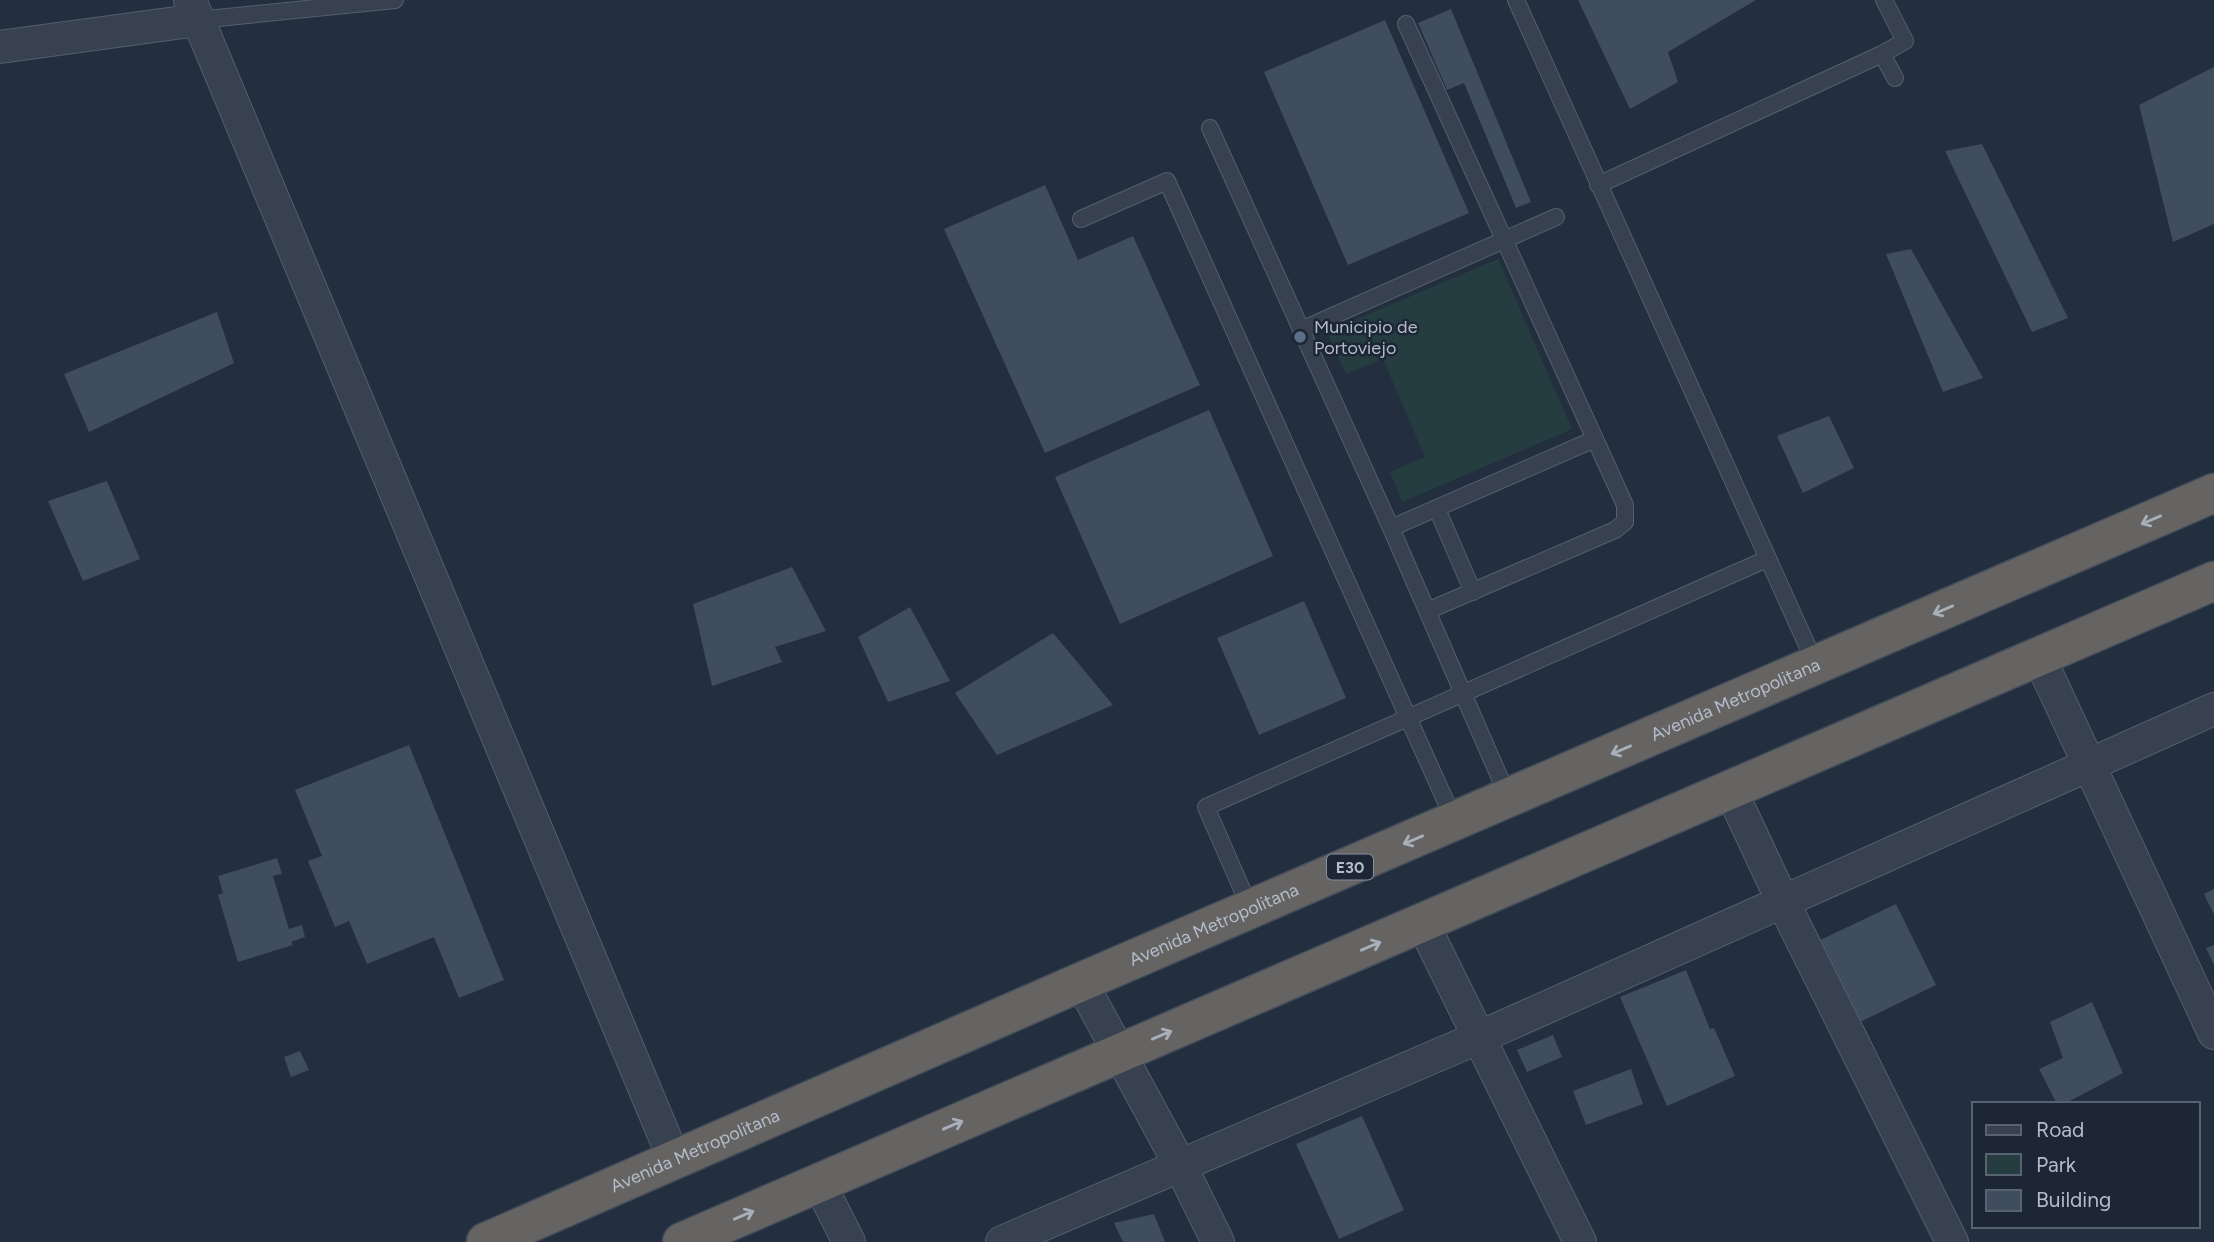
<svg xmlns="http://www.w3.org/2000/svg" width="2214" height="1242" font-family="Figtree,sans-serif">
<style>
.green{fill:#253d40}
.building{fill:#3f4d5f}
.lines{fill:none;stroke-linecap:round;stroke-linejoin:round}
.service-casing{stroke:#555f6d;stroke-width:18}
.minor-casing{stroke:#555f6d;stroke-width:34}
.trunk-casing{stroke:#424c5a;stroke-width:41}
.service{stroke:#37414f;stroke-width:16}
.minor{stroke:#37414f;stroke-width:32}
.trunk{stroke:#666462;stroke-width:38}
.oneway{stroke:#a7afba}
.service-dot{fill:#5c6f8a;stroke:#1c2634;stroke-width:2.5}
.labels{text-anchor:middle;stroke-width:5;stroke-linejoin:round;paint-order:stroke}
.shield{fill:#1c2634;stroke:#868f9d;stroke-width:2}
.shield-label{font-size:16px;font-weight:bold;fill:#b3bcca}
.poi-label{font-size:18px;fill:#b3bcca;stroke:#1c2634;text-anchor:start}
.street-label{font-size:18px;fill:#b3bcca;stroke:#1c2634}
</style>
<rect width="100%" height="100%" fill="#232f3f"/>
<path class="green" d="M1498 259 1572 429 1402 502 1390 472 1425 457 1383 359 1346 374 1327 332Z"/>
<path class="building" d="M1578 0H1756L1668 52 1678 82 1630 109Z
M1451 9 1531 202 1516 208 1464 83 1447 90 1418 23Z
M1385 20 1469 213 1348 265 1264 72Z
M2214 67V224L2173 242 2139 105Z
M1982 144 2068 318 2032 332 1945 151Z
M1045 185 1078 260 1133 236 1200 385 1045 453 944 229Z
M1911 249 1983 378 1943 392 1886 254Z
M217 312 234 363 89 432 64 374Z
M1209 410 1273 556 1120 624 1055 477Z
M1829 416 1854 468 1803 493 1777 436Z
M107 481 140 559 83 581 48 501Z
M792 567 826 631 775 647 782 662 712 686 693 604Z
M1304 601 1346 698 1259 735 1217 638Z
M910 607 950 681 888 702 858 637Z
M1053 633 1113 705 997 755 955 693Z
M409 745 504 980 459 998 434 937 367 964 349 921 335 927 308 861 322 856 295 790Z
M277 858 282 874 273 876 289 929 302 925 305 937 291 942 293 945 238 962 218 895 223 893 218 876Z
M2214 889V915L2204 894Z
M1896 904 1936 985 1856 1024 1816 942Z
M2214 945V965L2206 948Z
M1686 970 1710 1029 1714 1028 1735 1076 1667 1106 1620 997Z
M2092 1002 2123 1073 2064 1104H2057L2039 1069 2063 1058 2050 1022Z
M1553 1035 1562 1057 1527 1072 1517 1050Z
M300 1051 309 1070 291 1077 284 1057Z
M1631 1069 1643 1104 1586 1125 1573 1091Z
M1362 1116 1404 1210 1339 1239 1296 1144Z
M1154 1214 1165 1242H1123L1114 1223Z"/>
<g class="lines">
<g class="service-casing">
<path id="service" d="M1516 0 1816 665
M198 20 395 0
M1406 24 1625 505V522L1615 530 1427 611
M1882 54 1905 41 1884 0
M1210 128 1391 528 1509 799
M1598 185 1882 54 1895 78
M1081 219 1167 181 1455 822
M1301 330 1556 217
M1437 509 1473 592
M1391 528 1595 439
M1251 910 1206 807 1767 559"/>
</g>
<g class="minor-casing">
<path id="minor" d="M190 0 674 1159
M0 47 198 20
M2039 657 2214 1033
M1731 791 1783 902 1952 1242
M1423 924 1580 1242
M1081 982 1180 1165 1218 1242
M819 1183 849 1242
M1002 1242 1480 1037 2214 709"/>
</g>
<g class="trunk-casing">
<g id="trunk">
<path id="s1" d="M486 1242 1081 982 2214 493"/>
<path d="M682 1242 2214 581"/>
</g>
</g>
<use href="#service" class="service"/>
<use href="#minor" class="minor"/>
<use href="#trunk" class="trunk"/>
</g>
<defs><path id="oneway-shaft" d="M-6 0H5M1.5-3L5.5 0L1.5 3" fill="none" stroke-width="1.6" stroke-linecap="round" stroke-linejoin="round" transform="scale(1.75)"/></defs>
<g class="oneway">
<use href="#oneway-shaft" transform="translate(2151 520) rotate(157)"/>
<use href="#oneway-shaft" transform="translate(1943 610) rotate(157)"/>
<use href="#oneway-shaft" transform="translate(1621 750) rotate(157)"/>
<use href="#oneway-shaft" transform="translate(1413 840) rotate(157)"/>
<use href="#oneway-shaft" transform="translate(1371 946) rotate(-23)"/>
<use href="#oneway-shaft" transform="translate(1162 1035) rotate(-23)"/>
<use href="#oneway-shaft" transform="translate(953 1125) rotate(-23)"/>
<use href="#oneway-shaft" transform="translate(744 1215) rotate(-23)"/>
</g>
<circle class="service-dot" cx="1300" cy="337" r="7"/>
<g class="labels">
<rect class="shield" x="1327" y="854.5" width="46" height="25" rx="5"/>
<g class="shield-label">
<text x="1350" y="873">E30</text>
</g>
<g class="poi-label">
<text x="1314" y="333">Municipio de<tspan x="1314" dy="21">Portoviejo</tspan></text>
</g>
<g class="street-label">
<text dy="6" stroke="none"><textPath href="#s1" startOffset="1362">Avenida Metropolitana</textPath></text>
<text dy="6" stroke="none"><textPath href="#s1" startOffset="794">Avenida Metropolitana</textPath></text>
<text dy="6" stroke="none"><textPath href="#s1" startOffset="228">Avenida Metropolitana</textPath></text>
</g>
</g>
<rect x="1972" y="1102" width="228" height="126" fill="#1c2634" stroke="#586270" stroke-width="2"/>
<rect x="1986" y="1125" width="35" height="10" fill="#37414f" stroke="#586270" stroke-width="2"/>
<text x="2036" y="1137" font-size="21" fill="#b3bcca">Road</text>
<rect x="1986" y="1154" width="35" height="21" fill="#253d40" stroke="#586270" stroke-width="2"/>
<text x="2036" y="1172" font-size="21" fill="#b3bcca">Park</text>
<rect x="1986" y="1190" width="35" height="21" fill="#3f4d5f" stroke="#586270" stroke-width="2"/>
<text x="2036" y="1207" font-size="21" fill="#b3bcca">Building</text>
</svg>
